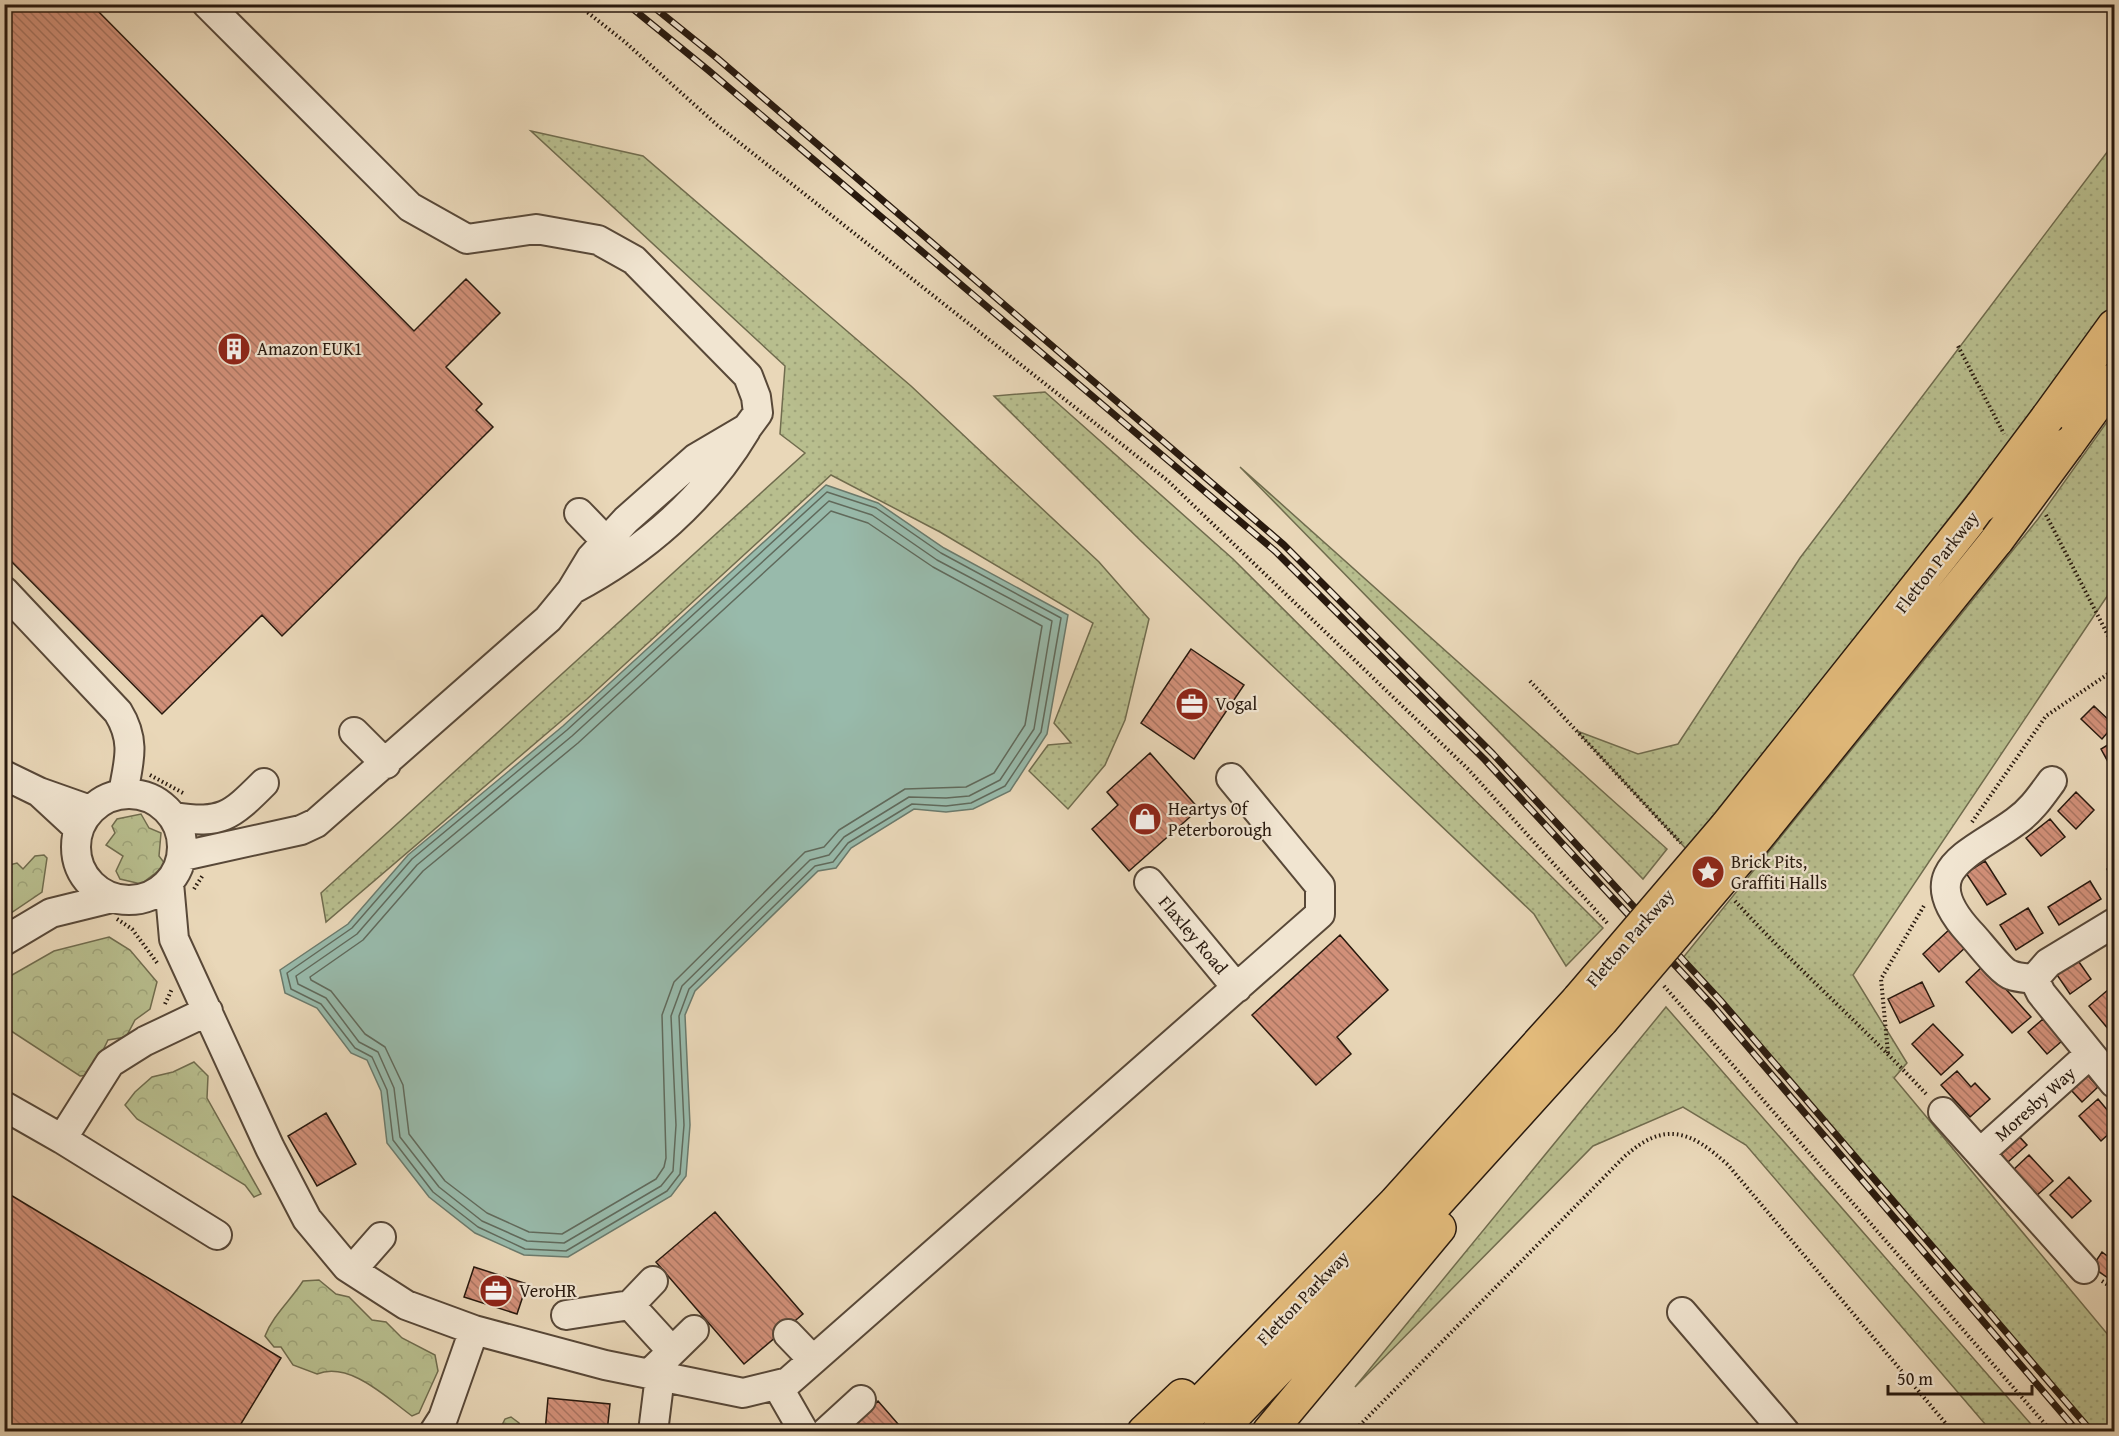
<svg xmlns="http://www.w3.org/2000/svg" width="2119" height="1436" font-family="'Gentium Book Plus',serif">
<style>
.grass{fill:url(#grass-dots);stroke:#706c4e;stroke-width:1.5}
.forest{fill:url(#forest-crowns);stroke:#706c4e;stroke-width:1.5}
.water{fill:#98baab;stroke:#6b7a6c;stroke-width:1.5}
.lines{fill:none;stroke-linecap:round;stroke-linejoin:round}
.shore{stroke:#606a5c;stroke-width:1.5}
.building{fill:url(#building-back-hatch);stroke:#28190e;stroke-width:1.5}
.minor-casing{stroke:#584838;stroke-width:32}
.highway-casing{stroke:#28190e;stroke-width:36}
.path{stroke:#28190e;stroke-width:4;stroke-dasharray:1.5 3;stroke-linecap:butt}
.minor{stroke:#f1e5d1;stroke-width:28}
.highway{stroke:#e4bc7c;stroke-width:33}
.rail-casing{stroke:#28190e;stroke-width:7}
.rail{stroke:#f1e5d1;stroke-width:4.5;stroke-dasharray:14;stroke-linecap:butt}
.highway-bridge-casing{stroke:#28190e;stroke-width:36;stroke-linecap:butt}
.highway-bridge{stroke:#e4bc7c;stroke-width:33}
.labels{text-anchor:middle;stroke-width:4.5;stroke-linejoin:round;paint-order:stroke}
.poi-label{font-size:18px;fill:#28190e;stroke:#f1e5d1;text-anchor:start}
.street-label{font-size:18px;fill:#28190e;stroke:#f1e5d1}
</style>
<defs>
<pattern id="grass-dots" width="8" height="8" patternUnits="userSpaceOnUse" patternTransform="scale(1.5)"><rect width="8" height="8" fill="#b8be8e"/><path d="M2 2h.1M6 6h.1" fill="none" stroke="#9ea379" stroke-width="1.8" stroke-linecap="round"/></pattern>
<pattern id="forest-crowns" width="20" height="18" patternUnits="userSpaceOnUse" patternTransform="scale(1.5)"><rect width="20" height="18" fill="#b8be8e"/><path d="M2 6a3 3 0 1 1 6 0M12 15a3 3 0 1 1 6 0" fill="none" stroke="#9ea379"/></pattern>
<pattern id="building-back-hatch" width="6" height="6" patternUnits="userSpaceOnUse" patternTransform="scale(1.5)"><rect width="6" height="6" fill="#d29079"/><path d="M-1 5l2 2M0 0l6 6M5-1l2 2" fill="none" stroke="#aa7562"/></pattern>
</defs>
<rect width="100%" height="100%" fill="#e9d7b8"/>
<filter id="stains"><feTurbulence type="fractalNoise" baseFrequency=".00333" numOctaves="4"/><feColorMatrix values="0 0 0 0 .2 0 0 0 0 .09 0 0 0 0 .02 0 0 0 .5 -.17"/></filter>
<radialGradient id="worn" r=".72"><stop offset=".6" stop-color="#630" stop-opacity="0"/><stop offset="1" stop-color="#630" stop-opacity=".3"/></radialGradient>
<path class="grass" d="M531 131 643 156 911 386 1099 562 1149 619 1125 720 1105 765 1068 809 1029 771 1048 745 1071 743 1054 723 1093 623 940 532 831 475 587 699 326 922 321 893 805 453 780 434 785 366Z
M2114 143V307L1689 852 1577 731 1638 754 1678 744 1800 558Z
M1045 392 1233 559 1603 928 1566 966 1534 914 1142 542 994 396Z
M2114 412V586L1853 975 1907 1063 1894 1078 2114 1342V1431L2092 1432 1682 959 2038 519Z
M1240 467 1667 849 1643 879Z
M1666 1007 2037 1431H1991L1746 1145 1683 1107 1593 1146 1355 1387Z"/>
<path class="forest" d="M141 814 149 828 161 833 159 856 166 865 141 884 120 879 116 871 123 856 106 845 115 833 112 826 117 819Z
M44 855 47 858 42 892 5 917V866L17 863 23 869 35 856Z
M109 937 130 950 157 982 150 1009 135 1020 126 1037 108 1040 91 1075 80 1076 5 1027V979L54 951Z
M194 1062 208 1076 207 1098 261 1194 254 1197 245 1185 137 1119 125 1105 135 1092 152 1077 173 1072Z
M319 1280 336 1294 349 1297 372 1320 386 1322 402 1338 435 1355 438 1371 419 1413 412 1416C387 1398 350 1361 317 1374L293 1365 281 1347H274L265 1336C273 1315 291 1300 303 1281Z
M511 1417 519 1423 522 1431H499L505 1419Z"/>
<path class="water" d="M826 485 878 503 944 548 1068 615 1047 734 1010 791 973 809 946 812 914 809 851 848 836 868 818 871 695 991 685 1015 690 1125 686 1176 671 1196 568 1257 524 1255 475 1233 429 1197 387 1143 381 1091 367 1060 351 1053 317 1008 285 993 280 970 348 924 408 855 563 726Z"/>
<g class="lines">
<path class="shore" d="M827 492 876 508 941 553 1061 618 1041 732 1005 786 971 803 946 806 912 804 848 843 833 862 815 866 689 989 679 1016 684 1125 680 1174 667 1191 566 1251 525 1249 478 1227 433 1192 393 1140 387 1090 372 1057 355 1048 321 1004 291 989 287 973 352 928 412 859 567 730Z
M829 501 872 515 937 560 1052 621 1034 729 1000 780 969 796 946 798 909 797 844 837 829 855 810 860 682 986 671 1016 676 1125 673 1171 661 1186 564 1243 527 1241 482 1221 439 1187 400 1137 394 1088 378 1052 359 1042 326 998 298 984 296 976 357 934 417 865 572 736Z
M831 511 868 523 933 567 1042 626 1025 725 994 773 966 787 905 789 839 830 824 847 805 852 674 982 662 1015 666 1158 664 1167 656 1179 562 1234 529 1232 487 1213 445 1181 409 1134 403 1085 385 1047 365 1034 331 991 311 980 310 977 363 940 423 871 578 743Z"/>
</g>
<path class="building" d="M4 4H91L414 331 466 279 500 313 446 367 482 404 476 410 493 427 282 636 262 615 162 714 4 554Z
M1191 649 1244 685 1194 759 1141 723Z
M2094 706 2114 725 2102 739 2081 719Z
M2114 741V773L2101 749Z
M1150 753 1199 809 1129 871 1092 829 1118 805 1107 792Z
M2076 792 2094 810 2076 829 2058 811Z
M2050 819 2065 837 2041 856 2026 838Z
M1985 861 2006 894 1987 905 1966 873Z
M2114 865V883L2107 869Z
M2090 881 2101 899 2059 925 2048 907Z
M2028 908 2043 933 2016 950 2000 925Z
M1951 928 1968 945 1939 972 1923 954Z
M2114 929V952L2104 935Z
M1340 935 1388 990 1337 1037 1351 1054 1316 1085 1252 1015Z
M2072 952 2091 979 2070 994 2051 966Z
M1984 965 2031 1017 2012 1033 1966 982Z
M1922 982 1934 1006 1900 1023 1888 999Z
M2109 989 2114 995V1036L2089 1006Z
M2043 1019 2062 1041 2047 1054 2028 1032Z
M1933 1024 1963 1055 1941 1075 1912 1044Z
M2077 1063 2098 1087 2082 1102 2060 1078Z
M1957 1071 1971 1087 1975 1083 1990 1099 1970 1117 1941 1085Z
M2098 1099 2114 1118V1129L2101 1141 2079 1116Z
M326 1113 356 1164 317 1186 288 1136Z
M2003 1119 2027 1145 2008 1162 1985 1135Z
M2029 1155 2053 1181 2035 1197 2012 1171Z
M2069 1177 2091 1201 2072 1218 2050 1195Z
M4 1191 281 1358 236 1432H4Z
M715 1212 803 1314 744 1364 656 1262Z
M2102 1252 2114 1261V1282L2092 1267Z
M474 1267 527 1284 517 1314 464 1297Z
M548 1398 610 1404 607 1432H545Z
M878 1401 905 1432H843Z"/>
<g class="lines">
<g class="minor-casing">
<path id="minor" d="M579 513 606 541
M573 589C643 552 705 499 746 430
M4 591 118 712C136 741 129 761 123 793
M354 732 386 764
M4 775 39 792
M76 847a53 53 0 1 1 106 0a53 53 0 1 1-106 0Z
M174 817C222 824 230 817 264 783
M79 829 39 792 90 810
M183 856 301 830 316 823 548 619 571 591 591 558 626 520 696 458 747 428 758 413 756 397 748 376 634 260 598 240 536 229 467 239 410 207 207 4
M1149 882 1237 988
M169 883 174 939 270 1148 307 1219 347 1267 406 1305 474 1330 605 1365 743 1393 788 1382 1320 914V886L1231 778
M4 941 51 913 112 898
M2034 979C2027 978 2018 978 2011 975 2001 972 1979 942 1970 933 1912 870 1970 855 2015 822 2031 811 2041 796 2052 781
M2034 979 2041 993 2114 1083
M2034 979 2048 963 2114 923
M4 1106 62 1139 110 1063 145 1041 208 1011
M1943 1112 2084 1269
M62 1139 217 1235
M1980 1153 2090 1054
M352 1270 381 1237
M630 1305 672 1351
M1682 1312 1785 1432
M566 1315 630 1305 653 1281
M788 1334 813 1360
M649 1374 694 1330
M777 1385 804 1432
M434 1432 443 1418 474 1330
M653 1432 660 1376
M826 1432 861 1400"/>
</g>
<g class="highway-casing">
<path id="highway" d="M2048 417 2114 326
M2067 445 2114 380
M1726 827 1982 505
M1749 847 1997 540
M1144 1432 1182 1396
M1172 1432 1395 1203 1579 999
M1218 1432 1420 1221 1601 1021
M1269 1432 1439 1228"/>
</g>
<path class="path" d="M577 4 625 42 717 125 1167 480 1468 769 1609 925
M1958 346 2004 434
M2046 515 2114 647
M1530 681 1681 843
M150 775 183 793
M1972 822 2046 716 2114 670
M194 889 203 875
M1735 901C1797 969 1866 1029 1928 1096
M117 919 132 929 158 964
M1664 986 2052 1432
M165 1004 172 989
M1888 1053 1881 979 1925 904
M2102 1281 2114 1289
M1353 1432 1624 1157C1665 1120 1691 1131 1728 1165L1953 1432"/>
<use href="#minor" class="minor"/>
<use href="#highway" class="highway"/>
<g class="rail-casing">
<path id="rail" d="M627 4 708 70 1275 551 1485 760 1712 1005 2078 1432
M650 4 717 58 1284 545 1493 754 1721 1001 2092 1432"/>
</g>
<use href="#rail" class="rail"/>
<g class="highway-bridge-casing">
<path id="highway-bridge" d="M1982 505 2048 417
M1997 540 2067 445
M1579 999 1726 827
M1601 1021 1749 847"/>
</g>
<use href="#highway-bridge" class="highway-bridge"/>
</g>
<defs>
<g id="building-disc" transform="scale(1.725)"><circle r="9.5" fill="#8f2418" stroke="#f1e5d1"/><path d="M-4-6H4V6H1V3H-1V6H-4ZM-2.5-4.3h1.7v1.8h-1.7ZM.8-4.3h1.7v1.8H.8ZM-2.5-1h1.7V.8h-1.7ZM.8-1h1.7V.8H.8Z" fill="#fff"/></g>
<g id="office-disc" transform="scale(1.725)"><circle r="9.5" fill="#8f2418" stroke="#f1e5d1"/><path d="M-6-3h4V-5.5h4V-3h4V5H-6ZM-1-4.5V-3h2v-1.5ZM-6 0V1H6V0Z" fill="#fff"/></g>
<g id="shop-disc" transform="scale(1.725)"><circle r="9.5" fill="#8f2418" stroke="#f1e5d1"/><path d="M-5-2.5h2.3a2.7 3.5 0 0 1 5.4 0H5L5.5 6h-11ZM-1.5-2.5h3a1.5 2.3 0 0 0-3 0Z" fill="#fff"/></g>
<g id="sight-disc" transform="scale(1.725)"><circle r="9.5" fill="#8f2418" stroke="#f1e5d1"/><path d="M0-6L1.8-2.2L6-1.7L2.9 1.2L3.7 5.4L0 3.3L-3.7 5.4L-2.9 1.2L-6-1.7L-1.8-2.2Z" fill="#fff"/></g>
</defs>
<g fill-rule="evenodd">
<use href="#building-disc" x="234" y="349"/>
<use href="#office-disc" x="1192" y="704"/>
<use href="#shop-disc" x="1145" y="819"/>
<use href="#sight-disc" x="1708" y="872"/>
<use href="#office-disc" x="496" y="1291"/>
</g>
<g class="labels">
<g class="poi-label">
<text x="257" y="355">Amazon EUK1</text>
<text x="1215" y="710">Vogal</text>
<text x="1168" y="815">Heartys Of<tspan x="1168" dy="21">Peterborough</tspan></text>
<text x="1731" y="868">Brick Pits,<tspan x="1731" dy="21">Graffiti Halls</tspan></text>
<text x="519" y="1297">VeroHR</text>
</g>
<g class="street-label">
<text transform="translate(1937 562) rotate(-52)" y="6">Fletton Parkway</text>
<text transform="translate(1193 935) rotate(50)" y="6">Flaxley Road</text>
<text transform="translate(1630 938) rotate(-49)" y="6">Fletton Parkway</text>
<text transform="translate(2035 1104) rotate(-42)" y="6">Moresby Way</text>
<text transform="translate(1303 1298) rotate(-46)" y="6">Fletton Parkway</text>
</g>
</g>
<rect width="2119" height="1436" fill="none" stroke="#e9d7b8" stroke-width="24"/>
<rect x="6" y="6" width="2107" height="1424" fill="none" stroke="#28190e" stroke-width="3"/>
<rect x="12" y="12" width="2095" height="1412" fill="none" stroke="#28190e" stroke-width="1.5"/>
<path d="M1888 1385v9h144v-9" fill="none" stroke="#28190e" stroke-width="3"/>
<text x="1897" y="1385" font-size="18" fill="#28190e" stroke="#f1e5d1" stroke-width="4.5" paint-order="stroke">50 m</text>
<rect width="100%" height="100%" filter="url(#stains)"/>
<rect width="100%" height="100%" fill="url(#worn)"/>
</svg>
